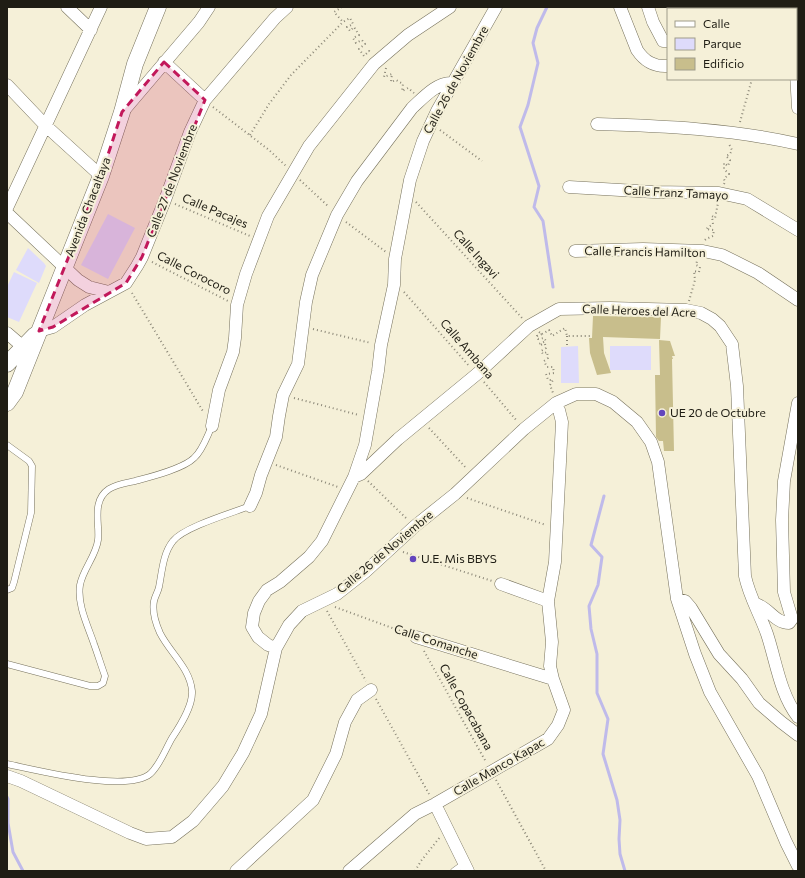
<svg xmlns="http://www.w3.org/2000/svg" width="805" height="878" font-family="Commissioner,sans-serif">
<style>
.green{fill:#dedbfb}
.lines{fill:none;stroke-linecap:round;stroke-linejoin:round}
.stream{stroke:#bfbaea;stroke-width:3}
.building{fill:#c8be8c}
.lane-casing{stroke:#77725d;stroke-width:7}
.street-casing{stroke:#77725d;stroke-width:13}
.secondary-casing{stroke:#77725d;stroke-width:17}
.path{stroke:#8c8878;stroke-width:2;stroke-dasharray:1 3;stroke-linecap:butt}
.lane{stroke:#fff;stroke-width:6}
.street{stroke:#fff;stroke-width:12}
.secondary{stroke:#fff;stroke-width:16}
.marked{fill:#c2185b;fill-opacity:0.2;stroke:#c2185b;stroke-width:3;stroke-dasharray:8 5;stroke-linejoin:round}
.poi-dot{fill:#6345bd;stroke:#f5f0d8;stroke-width:1.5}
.labels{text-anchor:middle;stroke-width:4;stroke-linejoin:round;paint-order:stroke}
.street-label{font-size:12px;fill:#1f1d14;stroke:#f5f0d8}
.poi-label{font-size:12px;fill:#1f1d14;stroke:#f5f0d8;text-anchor:start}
</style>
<rect width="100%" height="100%" fill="#f5f0d8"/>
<path class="green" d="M108 214 135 228 108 279 81 265Z
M28 248 44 263 46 266 39 283 16 270Z
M14 272 37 283 19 322 7 317V287Z
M578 346 579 383H561V347Z
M610 346H651V370H610Z"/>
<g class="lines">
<path class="stream" d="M547 7 537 28 533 43 538 63 528 105 520 127 539 186 534 207 543 221 553 287
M604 496 591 545 602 557 598 585 589 606 591 629 597 654V693L608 719 603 754 617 800 620 820 619 839 620 854 625 871
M7 797 8 799V823L13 852 23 871"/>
</g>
<path class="building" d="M593 316 661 317 660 339 603 337 604 353 611 373 597 375 590 353 589 338H592Z
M659 340 670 341 675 356H672L673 359H672L674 451H664L663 441H659L656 437 655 375H660Z"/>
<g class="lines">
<g class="lane-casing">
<path id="lane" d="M7 445 29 461 32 466 31 513 14 582 12 588 7 590
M7 664 90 686H98L103 683 105 676C101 665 98 655 94 644 88 626 77 605 80 585 83 569 96 556 98 540 100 524 91 501 109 489 117 484 126 483 135 481 150 477 183 469 194 458 203 450 207 436 212 426
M7 764C37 770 126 793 150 774 160 765 165 750 172 738 180 726 193 706 192 691 190 668 170 653 160 633 156 624 152 611 154 601 155 596 158 592 159 587 162 572 163 553 173 541 184 527 232 513 250 506
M454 871 465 863"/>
</g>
<g class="street-casing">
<path id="street" d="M67 7 91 30
M496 7 437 111 423 141 410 180 395 259 394 285 381 345 378 371 365 445 354 477 322 541 309 557 280 582 267 590 259 601 254 613 252 627 258 637 268 645 276 648 289 625 302 611 337 594 365 572 415 526 455 494 524 429 556 403 576 394H596L613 402 637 422 651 442 658 462 677 599 695 654 710 692 758 776 786 842 798 866
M620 7 637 50C645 62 654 67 668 66
M648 7 653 22 663 41H668
M704 9 706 7
M164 62 205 100
M796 63 798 59
M796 73 798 108
M7 85 46 126 101 176
M125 109 199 22 209 7
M597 124C664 126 732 129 798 144
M569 187 654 192 719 193 747 199 798 230
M7 208 101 7
M7 213 78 280 89 287 109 292
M575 251 643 249 703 251 722 255 758 273 798 300
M39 331 53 327 85 305 126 283 137 266 142 257 165 200 190 132 205 100 275 18 287 7
M7 333 29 352
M212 426 219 390 233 352 235 338 237 305 246 274 268 216 309 146 374 64 408 35 450 7
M354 477 361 474 398 439 477 374 529 326 559 309 610 308 686 310 701 313 712 319 720 326 732 344 737 386 745 576C749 596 760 614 767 634 776 661 780 694 798 717
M250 506 256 493 261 475 276 437 279 416 283 395 298 364 306 302 312 275 337 215 357 181 412 108C423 98 437 82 452 83
M501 584 548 601
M677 599 685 601 691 608 719 654 742 679 759 703 781 722 798 735
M756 604C769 608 775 623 789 623L792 619 784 592 782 520 784 481 798 403
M416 637 553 679
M7 776 21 781 130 833 146 839 172 837 193 821 223 786 243 753 261 714 276 648
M435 804 468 871
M236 871 313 800 336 754 345 722 357 700 371 690
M349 871 415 814 435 804 548 739 558 725 564 710 553 679 550 666 552 642 548 601 555 562 562 422 559 410 556 403"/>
</g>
<g class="secondary-casing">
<path id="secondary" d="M7 364 35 335
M7 403 15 392 101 176 122 112 135 64 158 7"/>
</g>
<path class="path" d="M342 7 334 12 343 22 350 18 353 24 347 27 350 31 354 27 359 35 353 38 356 43 362 40 365 44 359 49 364 56 369 51 370 52
M386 68 384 77 392 74 391 82 396 80 403 84 402 91 408 88 414 93
M213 107 269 150 286 166
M740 122 752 79
M440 130 482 161
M250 135 269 104 291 75 343 22
M300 180 329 207
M724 184 725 182 724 179 729 174 724 169V163L728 166 730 160 726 156 730 154 732 150 729 144
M416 202 522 318
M175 204 250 236
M346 222 386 252
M705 240 706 239 713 236 714 230 706 229 713 224 712 216 715 218 718 203
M152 262 228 301
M404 292 470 367
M132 293 204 413
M689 301 695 280 694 271 699 272 700 267 696 265 697 261
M313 329 371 343
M539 332 542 334 537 336 538 339 544 338 546 341 539 344 540 345 545 344 546 348 541 351 543 354 547 352 548 358 544 361 547 367H553L554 373 546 374 548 380H553L550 385 553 393
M542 334 549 330 552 336 565 328 567 336H591
M567 336V346
M484 382 517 421
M294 398 359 415
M429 428 467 469
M276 465 338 487
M368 481 407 519
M467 498 546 525
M403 552 492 581
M335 607 406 633
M327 611 366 681
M424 651 486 762
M376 699 429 794
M496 780 546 871
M415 871 421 861 440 837"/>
<use href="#lane" class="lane"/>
<use href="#street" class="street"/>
<use href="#secondary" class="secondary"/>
</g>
<path class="marked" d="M164 62 205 100 142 257 126 283 53 327 39 331 101 176 122 112Z"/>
<g class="poi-dot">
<circle cx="662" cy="413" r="4"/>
<circle cx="413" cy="559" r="4"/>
</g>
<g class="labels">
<g class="street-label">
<text transform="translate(456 80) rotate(-61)" y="4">Calle 26 de Noviembre</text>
<text transform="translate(172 181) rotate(-69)" y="4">Calle 27 de Noviembre</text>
<text transform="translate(676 193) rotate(3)" y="4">Calle Franz Tamayo</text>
<text transform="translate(88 207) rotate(-69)" y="4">Avenida Chacaltaya</text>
<text transform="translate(215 211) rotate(23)" y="4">Calle Pacajes</text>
<text transform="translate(645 252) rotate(1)" y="4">Calle Francis Hamilton</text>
<text transform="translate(476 254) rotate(48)" y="4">Calle Ingavi</text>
<text transform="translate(194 273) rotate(27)" y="4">Calle Corocoro</text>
<text transform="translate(639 311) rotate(2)" y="4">Calle Heroes del Acre</text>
<text transform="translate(467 349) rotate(49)" y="4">Calle Ambana</text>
<text transform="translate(385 552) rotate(-40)" y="4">Calle 26 de Noviembre</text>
<text transform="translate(436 642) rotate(18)" y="4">Calle Comanche</text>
<text transform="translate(466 707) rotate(61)" y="4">Calle Copacabana</text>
<text transform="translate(499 767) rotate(-30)" y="4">Calle Manco Kapac</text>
</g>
<g class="poi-label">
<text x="670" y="417">UE 20 de Octubre</text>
<text x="421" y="563">U.E. Mis BBYS</text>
</g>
</g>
<rect width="805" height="878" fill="none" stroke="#1f1d14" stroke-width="16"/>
<rect x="667" y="8" width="130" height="72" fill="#f5f0d8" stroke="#9f9c8a"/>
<rect x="675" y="21" width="20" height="6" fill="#ffffff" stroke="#9f9c8a"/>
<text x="703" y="28" font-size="12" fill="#1f1d14">Calle</text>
<rect x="675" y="38" width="20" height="12" fill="#dedbfb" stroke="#9f9c8a"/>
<text x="703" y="48" font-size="12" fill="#1f1d14">Parque</text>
<rect x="675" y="58" width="20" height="12" fill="#c8be8c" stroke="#9f9c8a"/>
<text x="703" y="68" font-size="12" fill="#1f1d14">Edificio</text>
</svg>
